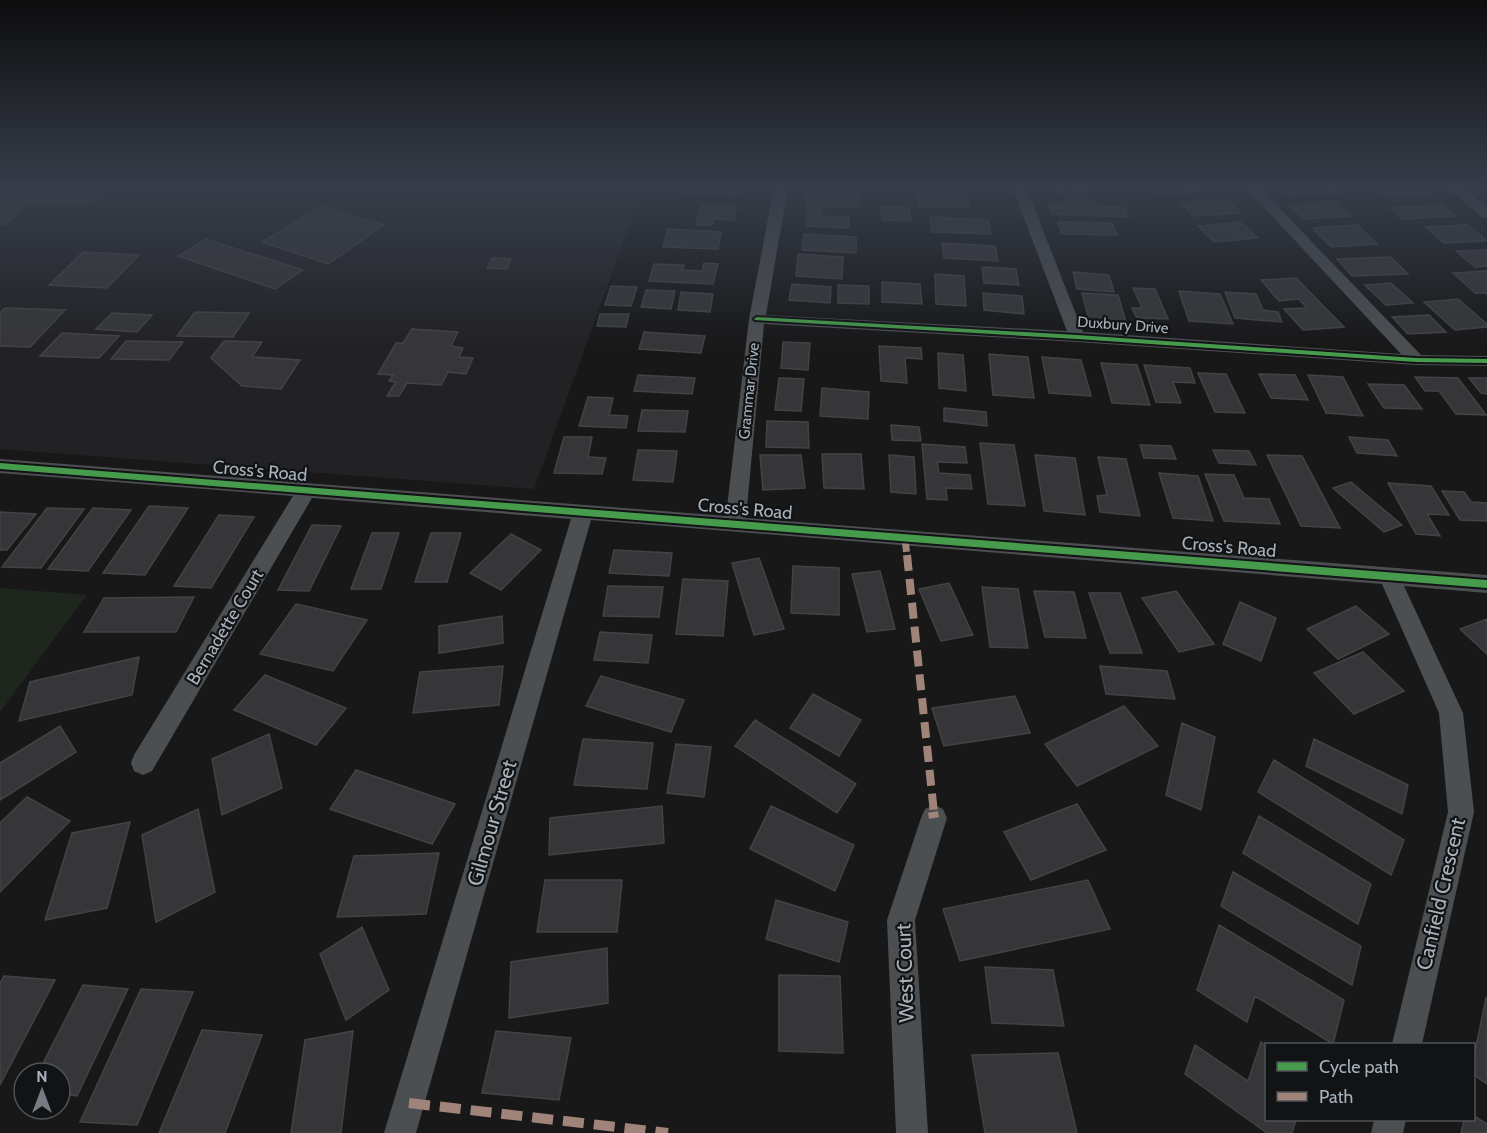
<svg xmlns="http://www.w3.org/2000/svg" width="1487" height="1133" font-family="Cabin,sans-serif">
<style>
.built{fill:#222225}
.green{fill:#1e261e}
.building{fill:#363638;stroke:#414345;stroke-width:1.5}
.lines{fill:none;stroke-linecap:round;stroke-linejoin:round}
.minor{fill:#4c4f52;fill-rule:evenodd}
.quiet-far2{stroke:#a18479;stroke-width:7;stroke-dasharray:14 7;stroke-linecap:butt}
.quiet-far1{stroke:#a18479;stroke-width:8;stroke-dasharray:16 8;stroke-linecap:butt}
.quiet{stroke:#a18479;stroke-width:10;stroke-dasharray:21 10;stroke-linecap:butt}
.cycleway-casing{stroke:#121315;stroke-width:4}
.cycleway{fill:#469c4c;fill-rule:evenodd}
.labels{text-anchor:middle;stroke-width:4.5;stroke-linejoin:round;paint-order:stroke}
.far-street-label{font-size:15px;fill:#a8b2bb;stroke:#121315}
.street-label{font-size:18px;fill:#a8b2bb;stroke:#121315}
.near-street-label{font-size:21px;fill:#a8b2bb;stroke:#121315}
</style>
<rect width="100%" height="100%" fill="#181819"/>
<path class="built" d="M0 187H643L534 489 0 449Z"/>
<path class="green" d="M469 187H543L537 199 476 196 478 191H467Z
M0 588 87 595 0 712Z"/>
<path class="building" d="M26 187H102L86 205H25L6 224H0V198H14Z
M685 187H738L737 195 683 193Z
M1053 187H1112L1113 188 1060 194Z
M1152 187H1202L1205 191 1158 194Z
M1282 187H1334L1340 192 1290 195Z
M1374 187H1423L1432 195 1385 197Z
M806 193 858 194 859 206H806Z
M917 195 966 196 969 207 919 206Z
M1068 198 1093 199 1096 206 1124 207 1128 217 1052 214 1049 203 1070 204Z
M1229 201 1240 213 1193 216 1182 203Z
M1335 202 1350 216 1304 219 1290 205Z
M701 204 737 206 734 220 714 219 712 225H696Z
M1442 205 1455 216 1403 219 1390 208Z
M321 206 384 225 328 264 262 242Z
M881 207H909L911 221 882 220Z
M808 208 822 209 821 216 849 217V228L806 226Z
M930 217 988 220 991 234 932 232Z
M1058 222 1112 223 1117 235 1062 234Z
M1241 222 1258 238 1214 242 1198 226Z
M1357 225 1377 244 1331 247 1312 228Z
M1468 225 1487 241 1444 243 1425 227Z
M668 229 721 232 718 249 663 247Z
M804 234 856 237V253L802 250Z
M206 239 303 270 275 289 178 256Z
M942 243 995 246 998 261 944 258Z
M1487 250V266L1475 267 1456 251Z
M83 252 139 255 107 288 49 285Z
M798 254 843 257 842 279 796 276Z
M1391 257 1408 274 1352 276 1337 259Z
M492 258 511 259 507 269 487 268Z
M704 263 718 264 713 284 649 281 654 264 684 265 682 270 702 271Z
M982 267 1016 269 1019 285 984 283Z
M1487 271V293H1475L1453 273Z
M1073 272 1109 275 1114 292 1077 289Z
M935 274 964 276 966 306 936 304Z
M1296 278 1344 327 1303 330 1284 309 1307 308 1299 299 1279 301 1261 280Z
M882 282 920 284 922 304 882 302Z
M1391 283 1413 303 1386 305 1365 285Z
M792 284 831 287 830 303 789 300Z
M838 285 869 286V304L838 303Z
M611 286 637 287 631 306 605 305Z
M1133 288 1155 289 1168 319 1137 318 1132 308H1142Z
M646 290 675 291 671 309 641 307Z
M1179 291 1220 294 1233 324 1189 321Z
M681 292 713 294 710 312 678 310Z
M1225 292 1256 294 1263 310 1278 312 1282 322 1235 318Z
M983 293 1022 296 1024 314 984 310Z
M1082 293 1118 295 1126 322 1089 320Z
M1458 299 1487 324V327L1455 330 1424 302Z
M5 308 65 310 30 347 0 346V313Z
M195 312 249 313 233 337 177 336Z
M112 313 152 315 137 332 96 329Z
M600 314H629L626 327 597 326Z
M1429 315 1446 332 1408 334 1392 317Z
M412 329 458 332 451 346 463 348 459 357 473 358 466 374 448 372 441 385 407 383 399 396H387L396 382 389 381 393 375 378 374 396 343H403Z
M644 332 705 336 701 353 639 349Z
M62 333 119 336 99 358 40 356Z
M126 341 183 342 169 360 111 359Z
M224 341 262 342 252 357 300 360 281 389 242 386 211 358Z
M783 342 810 343 808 370 781 368Z
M879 346 921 348 922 359 905 358 907 383 881 381Z
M938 353 963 355 966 391 939 388Z
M989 354 1028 357 1034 398 993 395Z
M1042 357 1081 360 1091 396 1049 393Z
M1101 363 1137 365 1150 405 1112 403Z
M1144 365 1190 368 1195 383 1173 382 1181 403 1156 402Z
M1198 373 1226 374 1245 413 1215 412Z
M1259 374 1295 375 1308 400 1271 398Z
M638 375 695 378 692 394 634 391Z
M1308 375 1343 377 1363 416 1326 413Z
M1415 377 1458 378 1486 415 1456 414 1439 391H1425Z
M779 378 804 379 801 411 775 410Z
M1469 378H1487V394L1481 393Z
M1368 384 1404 385 1422 409 1384 408Z
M822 388 869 392 868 419 820 416Z
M588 397 613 398 609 415 628 416 626 428 579 426Z
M944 408 986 412 987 426 944 421Z
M642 410 688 411 685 432 638 431Z
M767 421 808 422 809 448 766 447Z
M891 425 919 427 921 441 892 440Z
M564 437H592L588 457 606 458 602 474 554 473Z
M1349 437 1388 440 1397 456 1357 453Z
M980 443 1014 445 1025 506 988 504Z
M922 444 965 447 967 463 937 462 939 473 970 475 972 489 946 488 947 500 927 499Z
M1140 445 1171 446 1176 459 1144 458Z
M638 450 677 451 673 482 633 480Z
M1213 450 1249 451 1256 465 1219 463Z
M822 454H861L864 489 824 488Z
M760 455H801L805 488 763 490Z
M889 455 914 457 916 494 891 492Z
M1035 455 1075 458 1085 515 1044 511Z
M1267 455 1302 456 1340 528 1301 526Z
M1098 457 1126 459 1140 516 1100 512 1097 496 1107 495Z
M1159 473 1198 476 1213 521 1173 518Z
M1205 474 1234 475 1244 498 1269 499 1280 524 1224 521Z
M1351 482 1402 525 1384 532 1333 488Z
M1388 483 1431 486 1449 515 1427 514 1440 536 1416 534Z
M1442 491 1464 492 1471 502 1487 503V521L1460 520Z
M149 506 188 508 145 575 103 573Z
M47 508 84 509 41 568 2 567Z
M93 508 131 510 88 571 48 569Z
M0 512 36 514 7 550H0Z
M219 515 254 517 211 588 174 586Z
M312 525 341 526 309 591 278 590Z
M372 533H399L381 589H351Z
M431 533H461L447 582H415Z
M511 534 541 550 501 590 470 573Z
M614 550 672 553 669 576 609 573Z
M759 558 784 629 754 635 732 563Z
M793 566 839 568V615L791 613Z
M880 571 895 629 867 632 852 574Z
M683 579 728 581 723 636 676 634Z
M949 583 973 635 941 641 919 589Z
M608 586 663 587 659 617 603 616Z
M982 587 1018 589 1028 648 990 647Z
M1034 591 1074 592 1086 638 1045 637Z
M1176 591 1214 644 1179 652 1142 598Z
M1089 593H1120L1142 653H1110Z
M194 597 176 632H84L104 598Z
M1240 602 1276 618 1261 661 1223 644Z
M296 604 367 620 333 671 260 654Z
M1356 606 1389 634 1338 659 1307 629Z
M502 616 503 643 439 653V626Z
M1487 619V654L1460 629Z
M600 632 652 635 648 663 594 660Z
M1363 652 1404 691 1354 714 1314 673Z
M139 657 132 695 19 721 30 682Z
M503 666 499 705 413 713 420 672Z
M1100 666 1167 671 1175 699 1106 694Z
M265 675 346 708 316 745 234 710Z
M601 676 684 700 671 732 586 706Z
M813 694 861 720 839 756 790 728Z
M1015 696 1030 733 944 746 932 708Z
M1124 706 1158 746 1077 786 1045 744Z
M755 720 856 784 837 813 735 746Z
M1182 723 1215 737 1201 810 1166 795Z
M60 726 76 752 0 800V763Z
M269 734 282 788 222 815 212 759Z
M583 739 653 743 647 789 574 785Z
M1314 739 1408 785 1402 814 1306 766Z
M676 744 711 747 704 797 667 793Z
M1274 760 1404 840 1391 875 1258 792Z
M356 770 455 804 432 844 330 809Z
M27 797 70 821 0 892V823Z
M1077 804 1106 850 1031 880 1004 832Z
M662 806 664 843 549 855 550 818Z
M771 806 854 845 835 891 750 849Z
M198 809 215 892 156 922 142 835Z
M1259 816 1371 884 1358 924 1243 853Z
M130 822 107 908 45 920 72 833Z
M439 853 426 914 337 917 354 856Z
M1233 872 1361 946 1352 985 1221 906Z
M545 880H622L617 932H537Z
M1088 880 1110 929 960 961 943 909Z
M776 900 848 922 839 962 766 939Z
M1219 925 1344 1000 1333 1044 1255 996 1247 1022 1197 990Z
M362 927 389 990 346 1020 320 954Z
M607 948 608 1003 509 1018 511 962Z
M985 967 1053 970 1064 1026 992 1023Z
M779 975 840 976 843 1053 779 1051Z
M4 976 55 980 0 1085V983Z
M83 985 128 989 77 1096 60 1094V1073H38Z
M141 989 193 992 137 1125 80 1122Z
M1486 998H1487V1084L1474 1075V1056Z
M202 1030 262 1035 225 1133H159Z
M353 1031 341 1133H291L305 1040Z
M496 1031 571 1038 559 1100 482 1093Z
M1261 1042 1266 1046V1120H1296L1292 1133H1267L1185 1074 1195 1045 1248 1081Z
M1058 1053 1077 1133H985L972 1055Z
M1474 1116 1487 1124V1133H1461L1464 1120H1474Z"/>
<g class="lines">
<path class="minor" d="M774 187H788L766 315 1067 331 1012 187H1026L1083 332 1401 354 1245 187H1259L1421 355 1487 356V366L1416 365 1077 342 764 324 746 518 1487 575V593L1404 586 1463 713 1474 812 1422 1044H1392L1448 812 1439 713 1382 584 591 520 416 1133H384L571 519 312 498 152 771 143 775 134 771 131 763 134 755 293 496 0 473V459L726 516 749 319Z
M1447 187H1462L1487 207V218L1482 217Z
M934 805 943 809 947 818 915 920 928 1133H896L887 920 921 818 925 809Z
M1374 1120H1406L1403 1133H1371Z"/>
<path class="quiet-far2" d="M905 538 907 557"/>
<path class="quiet-far1" d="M907 555 934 813"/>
<path class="quiet" d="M933 812 934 818
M409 1103 668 1133"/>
<g class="cycleway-casing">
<path id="cycleway" d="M757 317 1077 335 1416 358 1487 359V363L1416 362 1077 339 755 320 754 319Z
M0 463 1487 580V588L0 469Z"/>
</g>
<use href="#cycleway" class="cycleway"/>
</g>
<linearGradient id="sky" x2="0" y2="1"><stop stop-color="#0d0d0e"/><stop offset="0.54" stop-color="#373d49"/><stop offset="1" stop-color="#373d49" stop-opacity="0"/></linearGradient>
<rect width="1487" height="346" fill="url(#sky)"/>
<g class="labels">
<g class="far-street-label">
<text transform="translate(1123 325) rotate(4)" y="5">Duxbury Drive</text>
<text transform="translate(749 391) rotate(-84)" y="5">Grammar Drive</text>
</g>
<g class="street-label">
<text transform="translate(260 471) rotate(5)" y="6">Cross's Road</text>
<text transform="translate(745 509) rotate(5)" y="6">Cross's Road</text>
<text transform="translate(1229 547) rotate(5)" y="6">Cross's Road</text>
<text transform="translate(225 627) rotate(-59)" y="6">Bernadette Court</text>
</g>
<g class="near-street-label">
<text transform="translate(492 823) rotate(-74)" y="7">Gilmour Street</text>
<text transform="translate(1441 894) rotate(-77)" y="7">Canfield Crescent</text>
<text transform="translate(905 973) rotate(-92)" y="7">West Court</text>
</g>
</g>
<rect x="1265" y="1043" width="210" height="78" fill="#121315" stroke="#4e5357" stroke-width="1.5"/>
<rect x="1277" y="1062" width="30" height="9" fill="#469c4c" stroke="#4e5357" stroke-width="1.5"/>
<text x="1319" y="1073" font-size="18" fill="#a8b2bb">Cycle path</text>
<rect x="1277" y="1092" width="30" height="9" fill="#a18479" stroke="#4e5357" stroke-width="1.5"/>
<text x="1319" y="1103" font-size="18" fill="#a8b2bb">Path</text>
<g transform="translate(42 1091)"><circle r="28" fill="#121315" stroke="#4e5357" stroke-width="1.5"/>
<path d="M0-4.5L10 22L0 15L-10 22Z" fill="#767c82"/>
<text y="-9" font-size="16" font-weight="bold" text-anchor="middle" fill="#a8b2bb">N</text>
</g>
</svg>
